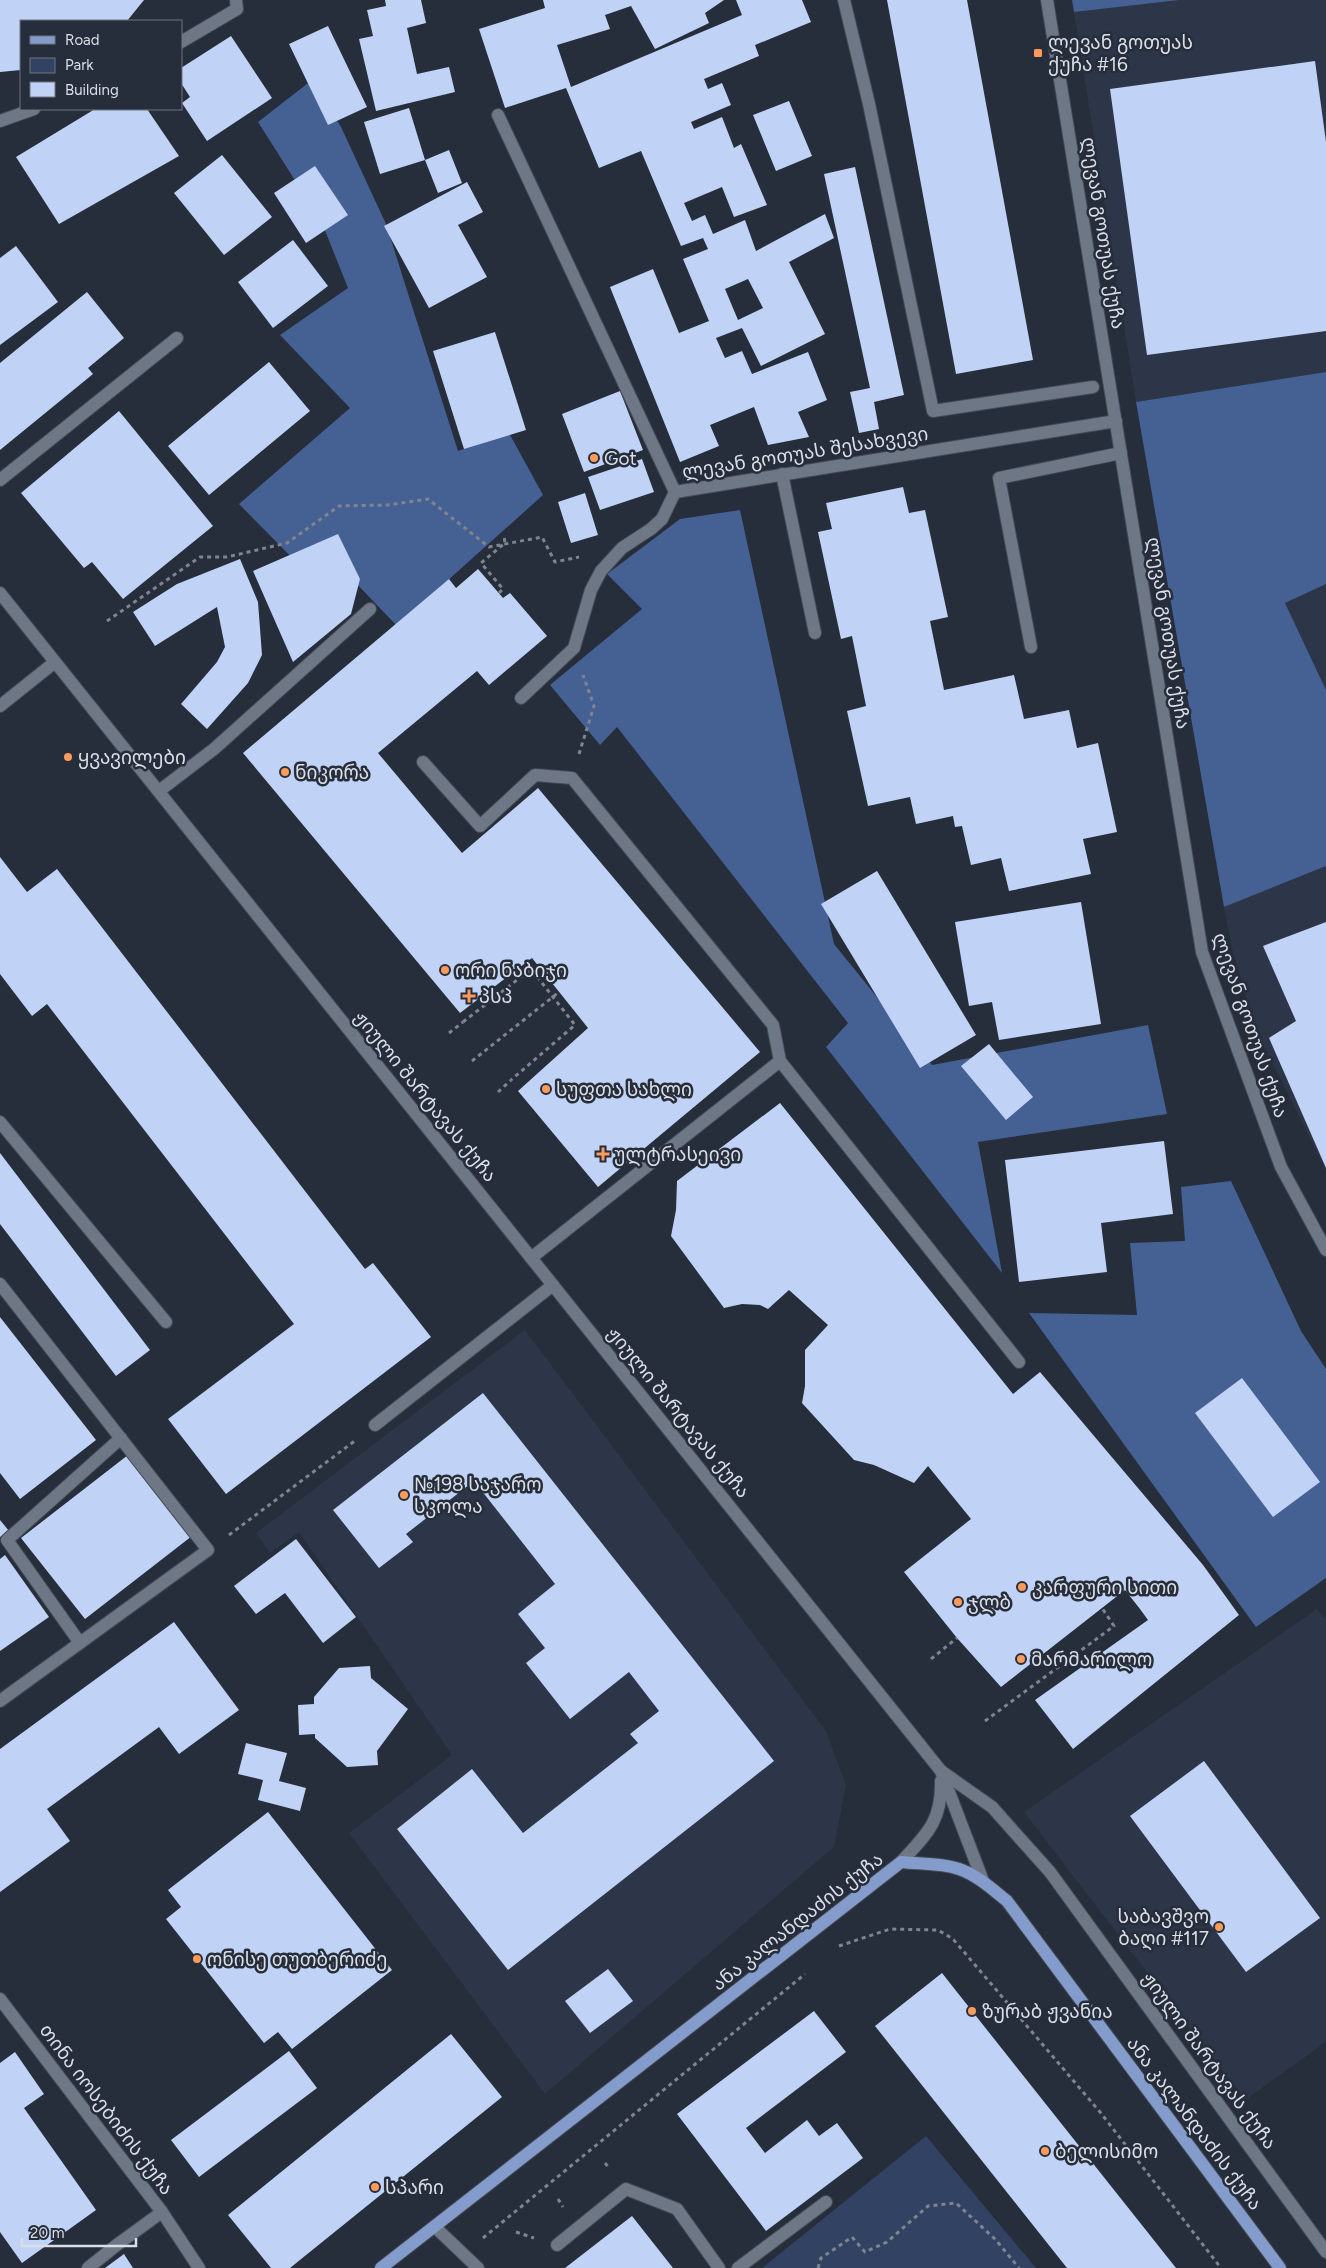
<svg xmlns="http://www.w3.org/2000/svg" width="1326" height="2268" font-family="Figtree,'Noto Sans Georgian',sans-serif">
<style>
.built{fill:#2d3649}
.green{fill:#314263}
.forest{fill:#456092}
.building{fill:#c0d3f6;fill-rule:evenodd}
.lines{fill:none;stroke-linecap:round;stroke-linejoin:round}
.lane-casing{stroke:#444a55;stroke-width:14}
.street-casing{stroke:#444a55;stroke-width:14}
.secondary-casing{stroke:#444a55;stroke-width:14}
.primary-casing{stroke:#444a55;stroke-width:14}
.path{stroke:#7f8590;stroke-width:3;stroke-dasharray:4 4;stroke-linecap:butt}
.lane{stroke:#6e7786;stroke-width:12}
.street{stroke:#6e7786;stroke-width:12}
.secondary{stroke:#6e7786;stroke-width:12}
.primary{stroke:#839ccb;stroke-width:12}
.path-bridge{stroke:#7f8590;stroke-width:3;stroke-dasharray:4 4;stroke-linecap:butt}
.poi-dot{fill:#ff9b5a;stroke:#262d3b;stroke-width:2}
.labels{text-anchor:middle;stroke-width:5;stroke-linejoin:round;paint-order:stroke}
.poi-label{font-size:19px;fill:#dadfe7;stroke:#262d3b;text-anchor:start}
.street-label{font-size:19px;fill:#dadfe7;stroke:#262d3b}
</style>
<rect width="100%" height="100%" fill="#262d3b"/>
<path class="built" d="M1181 0H1326V372L1136 402 1074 12Z
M1326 584V690L1285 603Z
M1326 866V1170L1257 1032 1232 949 1224 907Z
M525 1330 826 1731 846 1785 834 1847 545 2094 349 1833 452 1755 299 1532 270 1553 256 1533Z
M1317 1609 1326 1620V2042L1245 2100 1024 1812Z"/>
<path class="green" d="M926 2136 1036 2268H762Z"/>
<path class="forest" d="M1072 0H1180L1074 12Z
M312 80 341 127 386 224 458 451 509 433 543 495 397 626 332 558 309 575 239 504 350 408 280 335 348 288 322 223 258 122Z
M1326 372V584L1285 603 1326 690V866L1224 907 1136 402Z
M740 510 834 944 932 1065 1148 1025 1167 1114 978 1142 1002 1273 826 1047 848 1023 617 727 600 745 550 685 642 609 607 574 680 519Z
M1231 1181 1301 1331 1326 1369V1578L1256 1627 1029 1313 1137 1315 1130 1243 1185 1241 1181 1187Z"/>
<path class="building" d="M0 0H144L127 21H21V70L0 72Z
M385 0H421L426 23 407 28 417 74 449 67 455 92 376 111 359 39 373 36 367 10 386 6Z
M543 0H724L705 13 709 23 655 49 631 6 605 15 610 29 557 45 571 87 742 15 736 0H802L811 22 755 45 759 56 704 79 708 89 722 83 731 105 691 122 694 129 722 117 734 148 741 144 767 205 734 217 722 187 684 203 692 221 705 215 713 234 745 220 756 251 825 214 834 238 789 262 825 334 761 366 742 328 716 338 725 358 742 351 752 374 808 352 827 400 798 412 809 437 768 445 754 407 710 425 719 446 680 462 610 287 653 269 679 333 709 321 683 259 708 249 703 238 681 246 641 151 599 168 566 88 505 108 479 29 545 8ZM748 279 763 308 738 320 725 289Z
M887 0H967L1033 360 956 374Z
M328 26 367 107 328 125 289 44Z
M231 36 272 98 207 141 182 103 190 97 181 83V68Z
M1315 61 1326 142V331L1147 355 1110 89Z
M789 101 812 156 776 171 753 115Z
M409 108 425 160 380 174 364 122Z
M95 109H147L179 156 59 224 16 157Z
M449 150 462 183 438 193 425 160Z
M222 155 272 217 224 255 174 193Z
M315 166 348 215 306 243 274 193Z
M855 167 904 395 874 402 879 429 859 433 850 392 870 388 824 174Z
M467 182 483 212 458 225 487 277 429 308 384 226Z
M293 240 328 286 273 328 238 282Z
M16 246 58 302 0 345V258Z
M87 292 124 338 88 368 93 374 0 450V363Z
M495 332 526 430 464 449 433 351Z
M269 362 310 411 209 495 168 446Z
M620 391 643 450 584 472 562 414Z
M119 411 213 526 123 599 92 562 84 568 21 493Z
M642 459 654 492 600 510 588 477Z
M903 487 909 513 925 510 948 617 930 621 944 690 1014 675 1024 719 1069 710 1077 748 1098 743 1117 832 1083 839 1091 874 1009 891 1001 858 971 865 962 826 955 827 953 816 916 824 910 797 868 806 847 711 866 706 852 636 841 639 818 532 832 529 826 503Z
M585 493 598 535 571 543 558 502Z
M338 534 360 579 351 614 293 662 253 571Z
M240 559 258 602 262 655 248 683 207 729 181 704 217 662 225 647 217 607 155 646 133 612 177 584Z
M478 569 503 598 510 593 547 636 489 685 477 671 378 753 462 853 538 788 760 1052 598 1187 518 1091 588 1028 532 958 460 1013 243 753 449 579 456 588Z
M0 857 27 892 57 869 365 1269 373 1263 431 1337 226 1494 168 1419 294 1324 47 1004 32 1016 0 974Z
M877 871 976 1035 920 1068 821 904Z
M1081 902 1101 1024 999 1040 992 1002 969 1006 955 922Z
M1326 922V1168L1269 1038 1296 1021 1263 946Z
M989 1044 1033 1097 1006 1120 961 1066Z
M780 1103 1013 1394 1040 1372 1203 1565 1239 1615 1073 1749 1035 1700 1148 1620 1140 1609 1125 1590 1001 1687 957 1638 904 1572 971 1519 928 1466 914 1483 874 1465 854 1460 802 1403 805 1386V1350L828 1325 789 1290 768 1309 760 1305 742 1304 724 1308 671 1236 676 1210 677 1181Z
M1164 1141 1173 1214 1101 1223 1107 1272 1019 1282 1005 1160Z
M0 1153 150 1350 116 1376 0 1224Z
M0 1317 96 1440 20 1499 0 1473Z
M1242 1378 1320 1482 1273 1517 1195 1413Z
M483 1393 774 1761 508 1970 397 1829 472 1769 523 1833 638 1743 630 1734 659 1711 629 1672 570 1719 526 1663 545 1648 518 1614 555 1584 474 1481 406 1534 413 1542 379 1568 333 1510Z
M128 1455 192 1536 85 1619 21 1538Z
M0 1520 9 1531 0 1537Z
M296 1539 356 1617 323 1643 285 1593 256 1614 234 1586Z
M5 1555 49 1617 0 1651V1559Z
M174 1622 239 1710 179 1754 159 1727 47 1809 70 1841 0 1892V1749Z
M370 1666 371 1678 408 1709 377 1751 378 1765 347 1767 315 1738V1734L299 1735 298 1705 314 1704V1697L339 1668Z
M246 1743 287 1753 279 1781 306 1788 300 1811 258 1800 263 1780 238 1774Z
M1204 1761 1320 1918 1246 1972 1130 1816Z
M268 1812 392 1970 292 2049 278 2032 264 2043 166 1919 181 1907 168 1890Z
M608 1969 633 2001 590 2033 565 2001Z
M942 1973 972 2011 1176 2268H1067L875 2026Z
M814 2011 846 2052 746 2128 765 2153 807 2120 819 2136 837 2123 863 2158 766 2231 677 2114Z
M451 2034 502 2097 290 2268H271L228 2215Z
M289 2051 317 2088 199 2177 171 2140Z
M15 2052 44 2094 24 2108 96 2210 22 2263 0 2232V2063Z
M632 2216 673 2268H565Z
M124 2254 133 2268H105Z"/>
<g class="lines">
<g class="lane-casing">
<path id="lane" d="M844 0 869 104 933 411 1093 387
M782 474 815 633
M0 480 177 338
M1031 647 999 478 1121 453
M521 698 574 648 591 590 601 571 622 548 651 529 662 519 675 492
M423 762 480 826 535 775 572 778 773 1025 780 1061 531 1258
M159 791 214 749 370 609
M780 1061 1019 1362
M0 1122 166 1322
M0 1284 208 1550 0 1701
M375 1425 553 1285
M80 1643 7 1540 121 1438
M941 1771 983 1881
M901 1862C927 1834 942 1821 941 1781
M435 2227 478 2268
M557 2245 626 2189 677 2209 719 2268
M88 2268 118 2244 162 2212
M738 2268 826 2202"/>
</g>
<g class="street-casing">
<path id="street" d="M181 42 237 9 236 0
M498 115 675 492 1116 421
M0 121 34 109
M0 706 55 662
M0 1999 162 2212 199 2268"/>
</g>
<g class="secondary-casing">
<path id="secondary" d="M1047 0 1202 952 1281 1167 1326 1250
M0 593 941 1771 992 1807 1050 1872 1326 2252"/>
</g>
<g class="primary-casing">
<path id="primary" d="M381 2268 901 1862C920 1864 941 1863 959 1869 977 1875 992 1889 1007 1901L1280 2268"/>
</g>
<path class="path" d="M499 593 503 589 481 563 505 543 504 535
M107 621 200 557H227L287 543 339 506 388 505 428 499 489 547 542 537 555 562 579 557
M579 754 594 706 583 675
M449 1033 463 1022
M472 1061 559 992
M498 1092 511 1080
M229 1535 356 1440
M931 1659 957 1638
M985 1721 1114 1626 1102 1608
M839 1946 890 1929 938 1930 953 1939 1100 2112 1221 2268
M605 2163 610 2169
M558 2199 563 2207
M516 2232 534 2238
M483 2238 805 1974
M818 2268 821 2258 852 2237 865 2252 887 2242 928 2206 956 2203 995 2239 1019 2268"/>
<use href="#lane" class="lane"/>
<use href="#street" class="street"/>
<use href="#secondary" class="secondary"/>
<use href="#primary" class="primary"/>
<path class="path-bridge" d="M463 1022 531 969 575 1025 511 1080"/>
</g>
<g class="poi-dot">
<rect x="1033" y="48" width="10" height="10" rx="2.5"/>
<circle cx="594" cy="458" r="5"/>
<circle cx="68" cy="757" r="5"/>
<circle cx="285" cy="772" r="5"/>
<circle cx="445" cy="970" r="5"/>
<path d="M466.5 988.5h5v5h5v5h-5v5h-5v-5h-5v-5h5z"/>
<circle cx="546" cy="1089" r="5"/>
<path d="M600.5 1146.5h5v5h5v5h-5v5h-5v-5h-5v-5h5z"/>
<circle cx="404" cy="1495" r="5"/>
<circle cx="1022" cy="1587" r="5"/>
<circle cx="958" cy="1602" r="5"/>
<circle cx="1021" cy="1659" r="5"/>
<circle cx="1219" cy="1927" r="5"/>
<circle cx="197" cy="1959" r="5"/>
<circle cx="972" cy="2011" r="5"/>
<circle cx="1045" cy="2151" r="5"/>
<circle cx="375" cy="2187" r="5"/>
</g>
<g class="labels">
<g class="poi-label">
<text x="1048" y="49">ლევან გოთუას<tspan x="1048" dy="22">ქუჩა #16</tspan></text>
<text x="604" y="465">Got</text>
<text x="78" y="764">ყვავილები</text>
<text x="295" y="779">ნიკორა</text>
<text x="455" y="977">ორი ნაბიჯი</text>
<text x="479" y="1003">პსპ</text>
<text x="556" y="1096">სუფთა სახლი</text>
<text x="614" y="1161">ულტრასეივი</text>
<text x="414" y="1491">№198 საჯარო<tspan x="414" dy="22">სკოლა</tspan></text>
<text x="1032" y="1594">კარფური სითი</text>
<text x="968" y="1609">ჯლბ</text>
<text x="1031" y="1666">მარმარილო</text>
<text x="1209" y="1923" text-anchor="end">საბავშვო<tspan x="1209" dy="22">ბაღი #117</tspan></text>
<text x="207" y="1966">ონისე თუთბერიძე</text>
<text x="982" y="2018">ზურაბ ჟვანია</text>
<text x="1055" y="2158">ბელისიმო</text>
<text x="385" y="2194">სპარი</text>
</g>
<g class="street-label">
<text transform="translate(1104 233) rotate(81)" y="7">ლევან გოთუას ქუჩა</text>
<text transform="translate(805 452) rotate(-9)" y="7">ლევან გოთუას შესახვევი</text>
<text transform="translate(1169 633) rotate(81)" y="7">ლევან გოთუას ქუჩა</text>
<text transform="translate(1251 1025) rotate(71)" y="7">ლევან გოთუას ქუჩა</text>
<text transform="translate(426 1096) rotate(51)" y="7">ჟიული შარტავას ქუჩა</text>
<text transform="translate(679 1412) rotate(51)" y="7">ჟიული შარტავას ქუჩა</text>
<text transform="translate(797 1921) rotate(-38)" y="7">ანა კალანდაძის ქუჩა</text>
<text transform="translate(1210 2060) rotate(54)" y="7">ჟიული შარტავას ქუჩა</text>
<text transform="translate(107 2109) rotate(53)" y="7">თინა იოსებიძის ქუჩა</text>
<text transform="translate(1195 2123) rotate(53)" y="7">ანა კალანდაძის ქუჩა</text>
</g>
</g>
<rect x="20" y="20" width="162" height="90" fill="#262d3b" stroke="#6e7480"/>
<rect x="30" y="36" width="25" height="8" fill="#839ccb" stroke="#6e7480"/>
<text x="65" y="45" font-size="15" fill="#dadfe7">Road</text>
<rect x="30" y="58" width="25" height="15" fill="#314263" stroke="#6e7480"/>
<text x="65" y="70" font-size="15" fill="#dadfe7">Park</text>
<rect x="30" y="82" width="25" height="15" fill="#c0d3f6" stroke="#6e7480"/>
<text x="65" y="95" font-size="15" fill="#dadfe7">Building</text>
<path d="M22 2238v8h114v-8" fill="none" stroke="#dadfe7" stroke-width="2.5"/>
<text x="30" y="2238" font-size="15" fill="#dadfe7" stroke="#262d3b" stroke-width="4" paint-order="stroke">20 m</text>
</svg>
